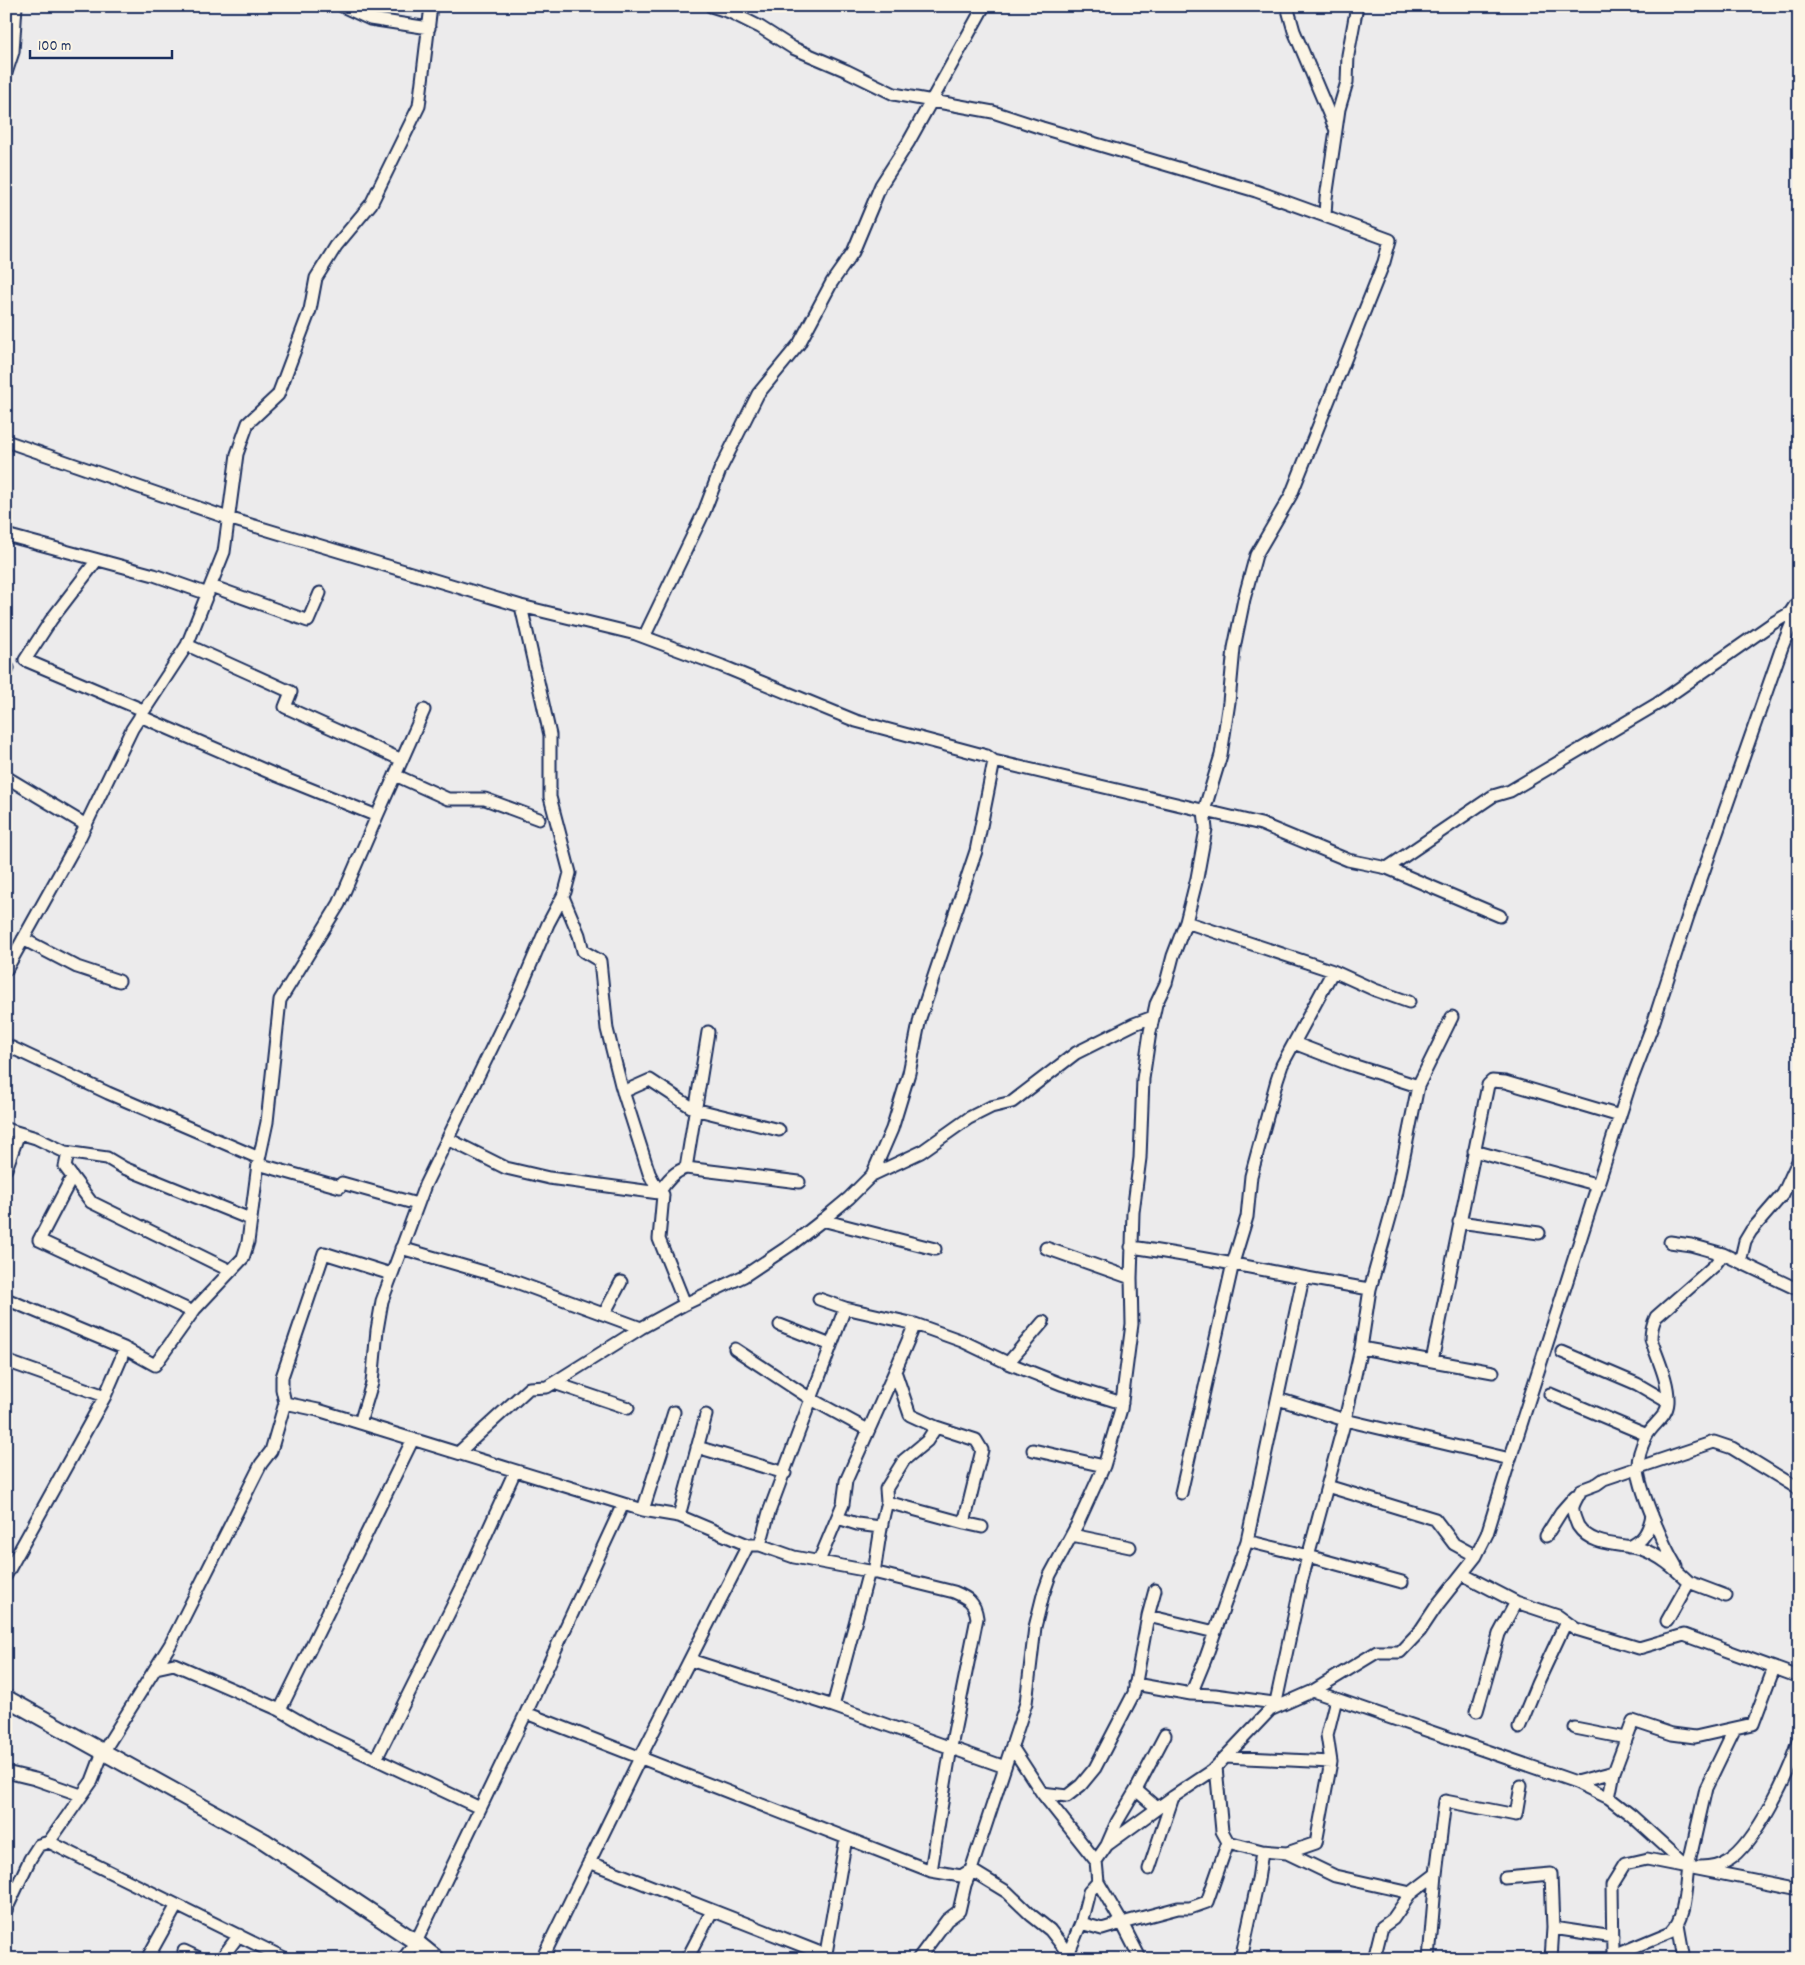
<svg xmlns="http://www.w3.org/2000/svg" width="1805" height="1965" font-family="Dekko,sans-serif">
<style>
.lines{fill:none;stroke-linecap:round;stroke-linejoin:round}
.street-casing{stroke:#1b2f5e;stroke-width:15}
.secondary-casing{stroke:#1b2f5e;stroke-width:19}
.street{stroke:#fcf5e5;stroke-width:11}
.secondary{stroke:#fcf5e5;stroke-width:15}
</style>
<rect width="100%" height="100%" fill="#ecebec"/>
<filter id="ink" filterUnits="userSpaceOnUse"><feTurbulence type="fractalNoise" baseFrequency=".02" numOctaves="2"/><feDisplacementMap in="SourceGraphic" scale="10" xChannelSelector="R" yChannelSelector="G"/><feConvolveMatrix kernelMatrix="1 2 1 2 8 2 1 2 1" color-interpolation-filters="sRGB"/></filter>
<g filter="url(#ink)">
<g class="lines">
<g class="street-casing">
<path id="street" d="M342 6 370 19 429 28
M711 6 730 12 760 27 793 48 847 71 894 94 993 112 1042 128 1256 191 1325 216
M1287 6 1294 31 1335 128
M6 73 13 52 16 6
M6 441 228 518 521 606 636 634 722 666 856 721 987 756 994 761 1261 824 1348 860 1387 868 1500 916
M6 535 154 575 208 594
M97 560 51 620 25 660 143 710
M211 586 308 621 320 593
M644 637 704 512 720 470 758 394 799 344 832 282 853 252 881 185 908 143 984 6
M187 645 291 692 285 707 402 760
M6 666 8 668 6 674
M395 775 448 799H485L539 819
M6 777 86 825
M377 816 424 710
M1387 868 1493 796 1510 791 1657 704 1773 623 1790 613 1796 604
M1186 922 1333 971 1375 990 1409 1002
M23 939 77 967 119 981
M6 970 80 837 132 729 187 645 224 552 237 454 248 423 278 395 310 310 316 278 336 246 371 204 419 106 431 6
M1294 1043 1346 1063 1418 1086
M6 1045 108 1093 259 1158
M623 1092 650 1080 694 1109 779 1130
M6 1129 36 1138 65 1152 107 1158 124 1168 250 1219
M448 1139 506 1168 549 1178 659 1193 649 1173 621 1085 607 1029 600 961 583 951 579 935 563 897
M1474 1151 1599 1185
M68 1153 65 1167 91 1202 231 1271
M258 1164 340 1187 342 1183 417 1204
M686 1168 708 1032
M6 1169 19 1133
M872 1175 892 1129 909 1073 920 1018 976 851 994 761
M72 1177 39 1240 193 1312
M822 1220 935 1249
M1459 1222 1539 1233
M1670 1242 1691 1245 1723 1254 1799 1290
M401 1248 508 1279 641 1328
M1046 1248 1131 1278
M1740 1262 1745 1241 1751 1231 1783 1194 1799 1159
M391 1274 324 1253 282 1377V1389L285 1403 318 1410 643 1510 679 1516 748 1545H760L794 1557 869 1571 954 1592C968 1598 975 1602 977 1618L951 1747 931 1871
M1370 1289 1396 1196 1418 1086 1452 1017
M6 1299 124 1348 155 1365 195 1309 243 1258 248 1242 258 1164 267 1122 280 1000 339 904 377 816 278 776 140 716
M819 1299 845 1308 915 1324 962 1341 1008 1363 1061 1384 1122 1403
M685 1304 659 1239 663 1195 659 1193C665 1183 675 1171 686 1168L799 1182
M604 1314 621 1282
M915 1324 895 1371 910 1415 936 1427
M780 1325 831 1345
M1361 1348 1493 1372
M735 1349 811 1399 845 1308
M1562 1352 1637 1384 1668 1402
M6 1361 105 1396
M1432 1361 1488 1085 1492 1081 1505 1082 1620 1116
M1008 1363 1043 1322
M554 1383 628 1408
M1550 1394 1647 1435
M360 1423 372 1383 377 1330 382 1301 425 1185 519 992 548 924 565 892 570 873 550 797V735L521 606
M697 1447 785 1473
M1033 1450 1104 1466
M458 1453 529 1388 547 1387 641 1328 685 1304 744 1276 792 1244 819 1223 849 1198 872 1175 921 1152 969 1118 991 1107 1012 1102 1076 1053 1134 1024 1153 1017
M1510 1459 1630 1084 1653 1024 1688 916 1782 647 1799 606
M1327 1486 1435 1519 1454 1544 1476 1556
M1181 1493 1233 1263 1247 1217 1251 1176 1277 1080 1282 1065 1333 971
M887 1502 886 1489 904 1460 927 1441 936 1427 976 1440 982 1450 964 1523
M643 1510 674 1412
M679 1516 706 1415
M838 1518 857 1524 880 1527
M1072 1535 1130 1547
M1546 1536 1561 1512 1575 1496
M1247 1541 1303 1278
M760 1545 769 1512 811 1399 868 1430
M1629 1547C1644 1541 1649 1530 1652 1515
M819 1561 843 1504 846 1481 895 1371
M1676 1566C1665 1548 1637 1486 1638 1466 1638 1457 1642 1445 1646 1437 1652 1424 1667 1418 1668 1402 1669 1381 1657 1358 1651 1339 1651 1330 1652 1325 1656 1317L1714 1266 1723 1254
M874 1573C878 1549 880 1526 887 1502L964 1523 982 1527
M1462 1574 1516 1602 1558 1616 1576 1629 1639 1648 1684 1635 1799 1677
M6 1575 105 1396 121 1359 124 1348
M1689 1582 1726 1596
M1148 1616 1155 1590
M1667 1621 1689 1582C1675 1569 1660 1555 1641 1549 1620 1543 1592 1547 1578 1526 1576 1521 1572 1513 1573 1507 1574 1502 1579 1495 1581 1490L1597 1484 1604 1479 1714 1442 1732 1448 1799 1489
M690 1660 833 1706 1005 1767
M156 1668 174 1664 280 1710 318 1732 480 1808
M1135 1684 1191 1694 1215 1695 1282 1704
M1313 1691 1576 1782 1614 1772 1633 1721 1672 1734 1695 1737 1735 1728
M1191 1694 1205 1660 1247 1541 1308 1556 1402 1582
M1276 1702 1302 1579 1345 1420 1278 1399
M833 1706 869 1571
M280 1710 413 1439
M1477 1711 1499 1634 1516 1602
M6 1713 11 1701
M526 1713 931 1871 961 1876 971 1870 1007 1892 1031 1915 1050 1930 1067 1952 1077 1959
M1519 1728 1537 1684 1566 1622
M1575 1728 1626 1738
M1012 1747 1042 1793 1096 1861 1098 1882 1122 1923 1178 1908H1190L1207 1902 1228 1842 1262 1851 1258 1880 1241 1959
M1225 1757 1331 1762
M376 1759 465 1581 515 1471
M1216 1767 1222 1831 1228 1842
M6 1772 35 1779 81 1795
M1576 1782 1609 1798 1632 1816 1688 1867
M1136 1790 1165 1735
M1042 1793 1067 1796 1081 1785 1095 1768 1134 1693 1148 1616 1215 1632
M1609 1798 1614 1772
M49 1842 286 1959
M1107 1845 1117 1822 1136 1790 1157 1808
M1262 1851 1287 1853 1316 1843 1331 1762 1327 1735 1336 1699
M1287 1853 1335 1876 1411 1893
M1096 1861 1107 1845 1173 1797 1212 1771 1270 1710 1313 1691 1377 1652H1400L1420 1631 1438 1604 1476 1556 1487 1534 1510 1459 1345 1420 1361 1348 1370 1289C1290 1276 1212 1258 1131 1247
M589 1862 826 1955
M1688 1867 1706 1788 1735 1728 1753 1724 1774 1668
M1149 1869 1173 1797
M1505 1878 1551 1874 1553 1928
M6 1910 30 1859 39 1845 49 1842 92 1781 103 1752 170 1645 261 1464 271 1451 285 1403
M1081 1923 1102 1929 1122 1923 1139 1956V1959
M1678 1925 1684 1959
M184 1951 201 1959
M1613 1956 1612 1885 1625 1864 1647 1859 1799 1889
M1067 1957 1081 1923 1089 1892 1098 1882
M147 1959 177 1905
M221 1959 239 1935
M403 1959 416 1942 526 1713 623 1504
M542 1959 640 1758 748 1545
M687 1959 712 1911
M825 1959 846 1838
M918 1959 947 1920 959 1911 965 1885 971 1870 1026 1703 1035 1627 1043 1595 1050 1575 1078 1523 1104 1466 1121 1409 1132 1324 1131 1278 1133 1212 1140 1158 1143 1079 1150 1032 1156 1004 1166 983 1173 956 1186 922 1197 878 1206 829 1204 811 1221 755 1229 702 1234 648 1244 599 1256 555 1291 495 1384 262 1390 240 1325 216 1326 198 1336 130 1339 109 1347 82 1348 55 1357 6
M1374 1959 1382 1927 1393 1919 1411 1893 1436 1874
M1429 1959 1436 1874 1445 1801 1516 1815 1521 1786
M1551 1959 1553 1928 1613 1937
M1612 1959 1613 1956 1671 1932C1686 1918 1685 1887 1688 1867 1701 1869 1717 1868 1729 1860 1756 1843 1790 1772 1799 1741"/>
</g>
<g class="secondary-casing">
<path id="secondary" d="M6 1698 264 1841 416 1942 437 1959"/>
</g>
<use href="#street" class="street"/>
<use href="#secondary" class="secondary"/>
</g>
</g>
<rect width="1805" height="1965" fill="none" stroke="#fcf5e5" stroke-width="25"/>
<rect x="12" y="12" width="1780" height="1940" fill="none" stroke="#1b2f5e" stroke-width="2" filter="url(#ink)"/>
<path d="M30 50v8h142v-8" fill="none" stroke="#1b2f5e" stroke-width="2.5"/>
<text x="38" y="50" font-size="15" fill="#1b2f5e" stroke="#fcf5e5" stroke-width="4" paint-order="stroke">100 m</text>
</svg>
